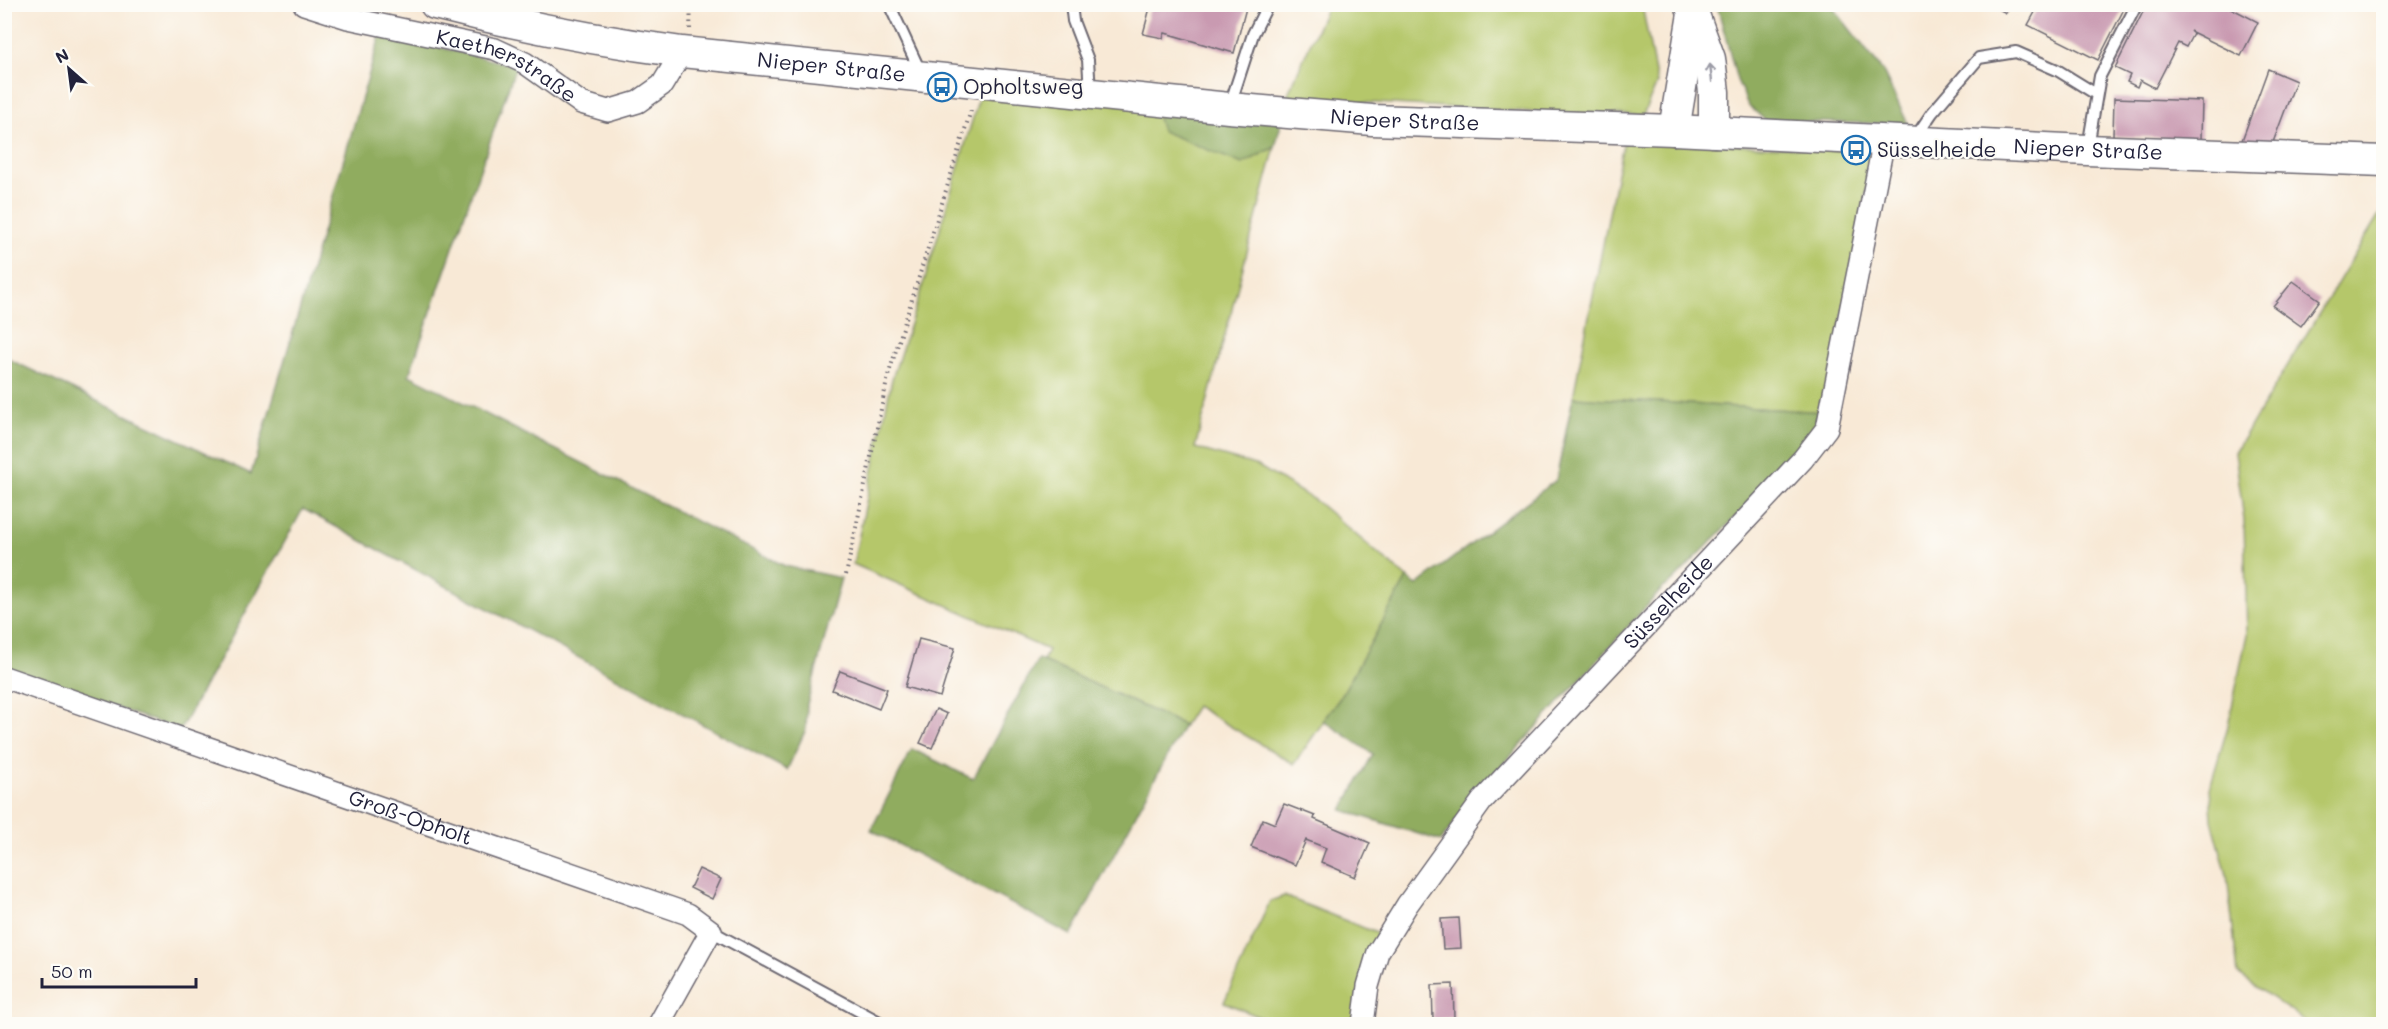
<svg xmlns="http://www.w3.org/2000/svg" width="2388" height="1029" font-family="Mali,sans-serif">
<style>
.green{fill:#b5c76a;stroke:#6c7452;stroke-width:1.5}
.forest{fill:#90ac5e;stroke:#59674c;stroke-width:1.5}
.building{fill:#c99ab1}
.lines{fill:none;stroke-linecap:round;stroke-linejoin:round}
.lane-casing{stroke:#6d6871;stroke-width:14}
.street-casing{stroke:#6d6871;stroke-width:24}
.secondary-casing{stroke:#6d6871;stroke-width:33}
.path{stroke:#6d6871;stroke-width:4;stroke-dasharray:1.5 4.5;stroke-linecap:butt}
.lane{stroke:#fff;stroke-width:10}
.street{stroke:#fff;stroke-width:21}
.secondary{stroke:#fff;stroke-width:30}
.oneway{stroke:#9c9ca7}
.labels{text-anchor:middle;stroke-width:4.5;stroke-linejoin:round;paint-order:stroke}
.street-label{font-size:21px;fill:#22223b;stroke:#fdfcf7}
.poi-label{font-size:21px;fill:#22223b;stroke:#fdfcf7;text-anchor:start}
</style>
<rect width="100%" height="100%" fill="#fdfcf7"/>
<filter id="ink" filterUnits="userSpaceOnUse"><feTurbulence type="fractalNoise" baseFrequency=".0167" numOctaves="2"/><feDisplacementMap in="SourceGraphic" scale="12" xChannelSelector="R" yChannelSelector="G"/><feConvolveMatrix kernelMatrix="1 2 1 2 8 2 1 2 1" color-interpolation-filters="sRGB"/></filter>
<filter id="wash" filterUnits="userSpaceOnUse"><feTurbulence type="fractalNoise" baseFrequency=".008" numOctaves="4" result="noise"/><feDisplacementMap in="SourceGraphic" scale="24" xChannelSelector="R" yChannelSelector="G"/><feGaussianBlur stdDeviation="1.35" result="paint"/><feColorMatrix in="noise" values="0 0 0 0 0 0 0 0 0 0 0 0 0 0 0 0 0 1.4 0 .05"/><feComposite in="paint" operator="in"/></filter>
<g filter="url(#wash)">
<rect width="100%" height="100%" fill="#f8e9d6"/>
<path class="green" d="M1328 4 1642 5 1657 83 1643 115 1535 112 1286 98Z
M980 94 1152 100 1242 164 1275 147 1195 448 1258 466 1316 501 1407 578 1340 698 1294 764 1196 706 1184 725 1043 661 1048 650 853 564 892 379 929 266Z
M1624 138 1869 152 1871 165 1824 412 1573 397Z
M2383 208V1024H2309L2238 974 2227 875 2212 820 2210 787 2228 726 2247 634 2244 520 2235 452Z
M1284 896 1379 934 1353 1024H1276L1224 1002 1270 901Z"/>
<path class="forest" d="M1717 5H1831L1882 70 1908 124 1766 121 1748 105 1737 80Z
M381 33 516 66 409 375 785 566 841 578 807 704 806 729 787 770 303 509 180 730 5 669 4 357 251 474Z
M1152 100 1284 113 1275 147 1242 164 1162 131Z
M1573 397 1824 412 1798 453 1673 581 1662 589 1471 800 1441 841 1342 810 1373 754 1323 720 1340 698 1407 578 1417 585 1556 480Z
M1038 659 1184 725 1071 935 871 830 912 749 973 779Z"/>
<g id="blocks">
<path class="building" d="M1151 4H1235L1246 8 1234 53 1165 33 1163 38 1143 34Z
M1989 4H2011L2006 13Z
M2147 4H2223L2258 22 2241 56 2190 31 2193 34 2186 47 2178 43 2155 88 2140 80 2137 87 2127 82 2130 75 2115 68Z
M2039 5H2126L2098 60 2028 25Z
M2268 69 2296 81 2272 145 2241 143Z
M2114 98 2202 101 2201 139 2113 136Z
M2293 281 2320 300 2301 326 2273 306Z
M919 639 955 648 940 697 905 687Z
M840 671 887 689 879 709 832 690Z
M936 709 947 714 932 748 920 743Z
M1284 804 1315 816 1314 819 1370 843 1355 877 1321 862 1326 848 1306 840 1295 865 1251 847 1263 819 1275 824Z
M699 869 721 879 712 899 690 888Z
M1459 918 1461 948 1443 949 1441 919Z
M1453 984 1454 1018 1433 1019 1432 985Z"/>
</g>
</g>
<g filter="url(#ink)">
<use href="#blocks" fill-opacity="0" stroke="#6d6871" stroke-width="1.5"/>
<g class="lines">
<g class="lane-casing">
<path id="lane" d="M889 4 920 71
M1071 4 1073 21 1088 60 1090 91
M1230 105 1253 34 1268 4
M1915 138 1932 113 1979 58 2016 52 2057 70 2096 94
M2088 147 2100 76 2137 4
M711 931 883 1024"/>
</g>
<g class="street-casing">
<g id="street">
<path id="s1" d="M304 4 348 18 495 49 525 63 581 103 608 111 638 102 662 85 682 52"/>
<path id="s2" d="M4 677 688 914 711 931 659 1024"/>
<path id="s3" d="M1363 1024 1368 986 1378 952 1407 905 1482 801 1803 459 1827 428 1884 140"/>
</g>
</g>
<g class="secondary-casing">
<g id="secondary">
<path id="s4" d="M435 4C516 25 598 41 682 52L1229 108 1372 120 1674 130 2087 150 2384 161"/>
<path d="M1690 4 1710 59 1714 92V132"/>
<path d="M1674 130 1693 14"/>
</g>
</g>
<path class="path" d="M690 29 691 4
M846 575 888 376 972 107"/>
<use href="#lane" class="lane"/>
<use href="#street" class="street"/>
<use href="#secondary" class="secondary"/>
</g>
<defs><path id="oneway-shaft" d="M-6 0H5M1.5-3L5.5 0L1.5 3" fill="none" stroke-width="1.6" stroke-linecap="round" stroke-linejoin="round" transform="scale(1.5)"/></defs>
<use class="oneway" href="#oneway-shaft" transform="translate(1711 73) rotate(-97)"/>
</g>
<defs>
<g id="bus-ring" transform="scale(1.5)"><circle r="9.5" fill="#fdfcf7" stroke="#1f6fb2" stroke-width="1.5"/><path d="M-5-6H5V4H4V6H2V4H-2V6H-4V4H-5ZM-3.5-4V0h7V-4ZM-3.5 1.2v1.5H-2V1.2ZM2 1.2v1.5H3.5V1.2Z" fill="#1f6fb2"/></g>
</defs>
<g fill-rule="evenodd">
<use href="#bus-ring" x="942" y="87"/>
<use href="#bus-ring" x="1856" y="150"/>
</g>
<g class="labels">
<g class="street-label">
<text dy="7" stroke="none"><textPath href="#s4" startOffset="402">Nieper Straße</textPath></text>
<text dy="7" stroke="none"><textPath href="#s1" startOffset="213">Kaetherstraße</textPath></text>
<text dy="7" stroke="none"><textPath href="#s4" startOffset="978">Nieper Straße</textPath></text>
<text dy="7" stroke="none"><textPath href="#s4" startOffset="1662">Nieper Straße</textPath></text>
<text dy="7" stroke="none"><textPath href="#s3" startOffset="530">Süsselheide</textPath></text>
<text dy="7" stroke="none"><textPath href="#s2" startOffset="430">Groß-Opholt</textPath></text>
</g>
<g class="poi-label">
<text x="963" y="94">Opholtsweg</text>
<text x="1877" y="157">Süsselheide</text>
</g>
</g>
<rect width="2388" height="1029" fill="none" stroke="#fdfcf7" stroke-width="24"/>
<g transform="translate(69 69) rotate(332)" stroke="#fdfcf7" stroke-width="4.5" paint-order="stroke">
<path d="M0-4.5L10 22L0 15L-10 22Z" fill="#22223b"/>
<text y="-9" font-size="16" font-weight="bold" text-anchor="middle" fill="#22223b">N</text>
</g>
<path d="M42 978v9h154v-9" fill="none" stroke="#22223b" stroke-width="3"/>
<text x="51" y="978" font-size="18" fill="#22223b" stroke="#fdfcf7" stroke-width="4.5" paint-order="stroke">50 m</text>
</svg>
